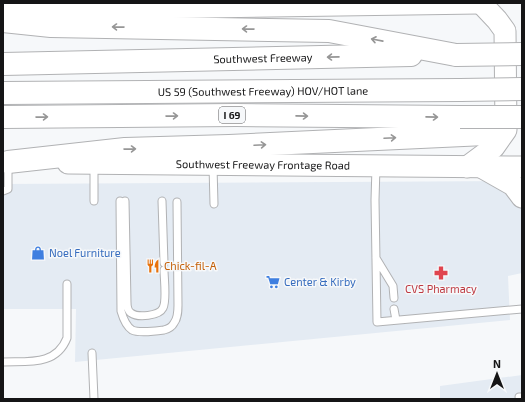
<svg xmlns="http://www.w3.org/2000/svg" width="525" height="402" font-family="'Exo 2',sans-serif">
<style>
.built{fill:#e4ebf3}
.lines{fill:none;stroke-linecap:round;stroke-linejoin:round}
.service-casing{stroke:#b1b2b4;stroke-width:9}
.secondary-casing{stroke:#b1b2b4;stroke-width:23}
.motorway-casing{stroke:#b1b2b4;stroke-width:24}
.service{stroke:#fff;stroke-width:7}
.secondary{stroke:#fff;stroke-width:21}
.motorway{stroke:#fff;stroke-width:22}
.motorway-bridge-casing{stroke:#b1b2b4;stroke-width:24;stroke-linecap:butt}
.motorway-bridge{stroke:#fff;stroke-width:22}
.oneway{stroke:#969696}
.labels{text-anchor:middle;stroke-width:3;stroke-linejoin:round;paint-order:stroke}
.shield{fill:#f6f8fa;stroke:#58595a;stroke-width:1}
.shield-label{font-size:10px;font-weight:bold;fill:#151516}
.street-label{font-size:11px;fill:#151516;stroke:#f6f8fa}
.shop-label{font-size:11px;fill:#366cbe;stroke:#f6f8fa;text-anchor:start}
.food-label{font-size:11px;fill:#c56008;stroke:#f6f8fa;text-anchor:start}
.health-label{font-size:11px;fill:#be3a42;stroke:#f6f8fa}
</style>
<rect width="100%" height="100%" fill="#f6f8fa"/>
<path class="built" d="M522 181V273L508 276 510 320 75 362 76 309H3V184Z
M522 375V399H440V386Z"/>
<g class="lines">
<g class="service-casing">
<path id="service" d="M213 166 214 204
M376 167 375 200 377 322 522 309
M3 191 8 189V164
M94 201V165
M120 201 121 311C123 318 126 326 132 330 138 333 157 331 164 330 168 329 172 327 174 323 178 318 178 311 178 305L177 202
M125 201 127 302C127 306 128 311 131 313 138 318 159 316 163 308 167 301 164 278 164 270
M162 201 164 263
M376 258 393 286 394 298
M394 309 396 320
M92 353 94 399
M3 362C28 361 56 366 67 338V284
M519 397H522"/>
</g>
<g class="secondary-casing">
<g id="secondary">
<path d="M3 10 479 3"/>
<path id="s1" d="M68 163 522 167"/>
<path d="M467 167 494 147 506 130 505 31 497 20 481 3"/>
<path d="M483 168 513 185 522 197"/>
</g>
</g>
<g class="motorway-casing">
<g id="motorway">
<path d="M3 21 51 26 329 31 456 55"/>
<path id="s2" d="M3 64 411 55"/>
<path id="s3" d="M3 93 460 90"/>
<path d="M3 117 236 115 460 117"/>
<path d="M8 162 125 149 229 146 485 134 503 127"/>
</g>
</g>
<use href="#service" class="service"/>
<use href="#secondary" class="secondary"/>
<use href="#motorway" class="motorway"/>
<g class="motorway-bridge-casing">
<path id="motorway-bridge" d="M456 55 522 54
M460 90 522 89
M460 117H522"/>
</g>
<use href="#motorway-bridge" class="motorway-bridge"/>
</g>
<defs><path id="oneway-shaft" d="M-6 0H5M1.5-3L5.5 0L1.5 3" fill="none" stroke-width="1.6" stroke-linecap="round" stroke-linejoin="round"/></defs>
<g class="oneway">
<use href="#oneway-shaft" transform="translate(118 27) rotate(-179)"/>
<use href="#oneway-shaft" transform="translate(248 29) rotate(-179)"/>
<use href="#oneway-shaft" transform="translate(377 40) rotate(-169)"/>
<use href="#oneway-shaft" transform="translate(333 57) rotate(179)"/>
<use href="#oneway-shaft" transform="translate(172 116) rotate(-1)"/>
<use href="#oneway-shaft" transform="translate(302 116) rotate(1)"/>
<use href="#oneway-shaft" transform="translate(42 117) rotate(-1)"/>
<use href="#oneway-shaft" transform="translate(432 117) rotate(1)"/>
<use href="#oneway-shaft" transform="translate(390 138) rotate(-3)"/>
<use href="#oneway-shaft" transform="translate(260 145) rotate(-3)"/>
<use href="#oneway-shaft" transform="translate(130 149) rotate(-1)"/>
</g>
<defs>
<g id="shop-bare" transform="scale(1.08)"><path d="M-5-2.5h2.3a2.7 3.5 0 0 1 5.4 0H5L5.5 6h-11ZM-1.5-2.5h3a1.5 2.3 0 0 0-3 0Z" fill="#3f7fe0" stroke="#f6f8fa" stroke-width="2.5" paint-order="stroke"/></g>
<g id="restaurant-bare" transform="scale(1.08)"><path d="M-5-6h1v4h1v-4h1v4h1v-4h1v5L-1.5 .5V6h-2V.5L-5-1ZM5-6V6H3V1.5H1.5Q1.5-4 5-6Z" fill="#e8710a" stroke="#f6f8fa" stroke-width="2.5" paint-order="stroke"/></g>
<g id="pharmacy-bare" transform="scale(1.08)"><path d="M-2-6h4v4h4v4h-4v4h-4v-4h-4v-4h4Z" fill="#e0444e" stroke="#f6f8fa" stroke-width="2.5" paint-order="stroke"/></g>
<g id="supermarket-bare" transform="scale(1.08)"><path d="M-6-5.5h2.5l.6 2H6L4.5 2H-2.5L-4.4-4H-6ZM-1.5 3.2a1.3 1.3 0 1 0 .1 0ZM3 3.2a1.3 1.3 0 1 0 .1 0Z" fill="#3f7fe0" stroke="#f6f8fa" stroke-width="2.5" paint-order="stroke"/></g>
</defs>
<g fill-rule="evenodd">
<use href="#shop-bare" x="38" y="253"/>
<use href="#restaurant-bare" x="153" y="266"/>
<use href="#pharmacy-bare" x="441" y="273"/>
<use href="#supermarket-bare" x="273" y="282"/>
</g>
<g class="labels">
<rect class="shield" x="219" y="107" width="26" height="16" rx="3"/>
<g class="shield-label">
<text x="232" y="119">I 69</text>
</g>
<g class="street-label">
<text dy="4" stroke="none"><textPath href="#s2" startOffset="260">Southwest Freeway</textPath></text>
<text dy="4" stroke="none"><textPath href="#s3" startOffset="260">US 59 (Southwest Freeway) HOV/HOT lane</textPath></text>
<text dy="4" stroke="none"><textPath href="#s1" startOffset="195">Southwest Freeway Frontage Road</textPath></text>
</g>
<g class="shop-label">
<text x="49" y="257">Noel Furniture</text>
<text x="284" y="286">Center &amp; Kirby</text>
</g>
<g class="food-label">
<text x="164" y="270">Chick-fil-A</text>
</g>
<g class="health-label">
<text x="441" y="293">CVS Pharmacy</text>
</g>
</g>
<rect width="525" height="402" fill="none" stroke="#151516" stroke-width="8"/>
<g transform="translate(497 374)" stroke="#f6f8fa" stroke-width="3" paint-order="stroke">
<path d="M0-3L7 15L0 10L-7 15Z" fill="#151516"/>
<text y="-6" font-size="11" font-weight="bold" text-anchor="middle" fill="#151516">N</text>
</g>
</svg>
